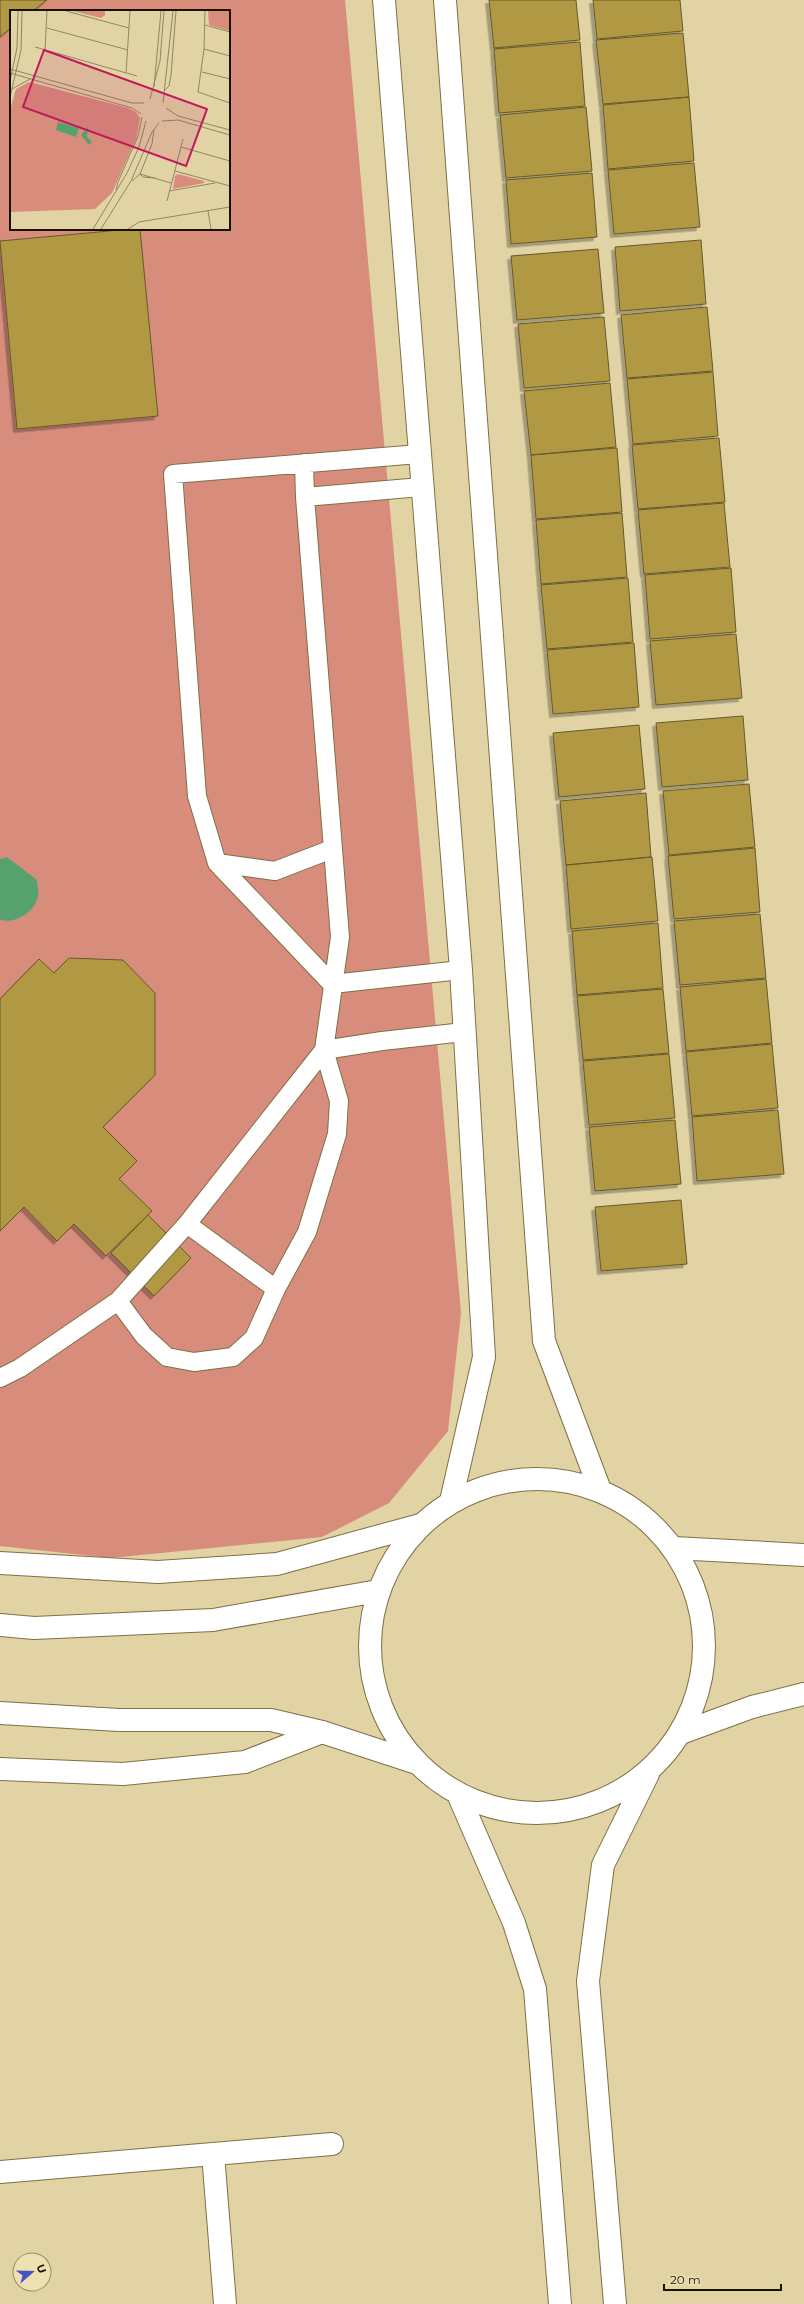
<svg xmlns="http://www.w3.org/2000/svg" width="804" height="2304" font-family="Montserrat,sans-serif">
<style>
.green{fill:#d88d7c;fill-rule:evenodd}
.water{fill:#55a26e}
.building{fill:#b19842;stroke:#66592e;filter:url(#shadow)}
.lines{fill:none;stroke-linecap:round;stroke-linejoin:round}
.service-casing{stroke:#7e7045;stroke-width:20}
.minor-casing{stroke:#7e7045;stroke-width:24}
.tertiary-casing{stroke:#7e7045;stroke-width:24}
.service{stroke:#fff;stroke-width:18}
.minor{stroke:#fff;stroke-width:22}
.tertiary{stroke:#fff;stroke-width:22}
.inset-road{fill:none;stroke:#918664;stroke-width:1}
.view{fill:#c2185b;fill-opacity:0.15;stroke:#c2185b;stroke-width:2}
.inset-edge{fill:none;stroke:#181203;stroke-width:2}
</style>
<defs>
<filter id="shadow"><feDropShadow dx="-3.5" dy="3.5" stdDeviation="0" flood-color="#0004"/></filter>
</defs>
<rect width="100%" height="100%" fill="#e1d3a4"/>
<path class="green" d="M0 0H345L461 1313 448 1431 389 1503 322 1537 111 1558 0 1546ZM11 11H229V229H11Z"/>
<path class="water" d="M7 857 37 880C37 885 39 891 38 896 35 912 16 924 0 920V859Z"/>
<path class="building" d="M0 0H47L33 11H11V28L0 37Z
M489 0H576L580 40 494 48Z
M593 0H680L683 31 597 39Z
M683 33 689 97 603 104 596 40Z
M580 42 585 106 499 113 494 49Z
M689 97 694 161 608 169 603 105Z
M586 107 592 171 506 178 500 115Z
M694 163 700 227 614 234 608 170Z
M592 173 597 237 511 244 506 180Z
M131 229H140L158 416 17 429 0 241Z
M701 240 706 304 620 311 615 247Z
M598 249 604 313 517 320 511 256Z
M707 307 713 371 627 378 621 315Z
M604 317 610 381 524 388 518 324Z
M713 372 718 436 633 444 627 379Z
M610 383 616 447 531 455 524 391Z
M719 438 725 502 638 509 632 445Z
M617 448 622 512 536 519 531 455Z
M724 503 730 567 644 574 638 510Z
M622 513 627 577 541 584 536 520Z
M731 568 736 632 650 639 645 575Z
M628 578 633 642 547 649 541 585Z
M736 634 742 698 656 705 650 641Z
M634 643 639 707 553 714 547 650Z
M743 716 748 780 662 787 656 723Z
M639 725 645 789 559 797 553 733Z
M749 784 755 847 669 855 663 791Z
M646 793 651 857 566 865 560 801Z
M755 848 760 912 674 919 668 856Z
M652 857 658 921 571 929 566 865Z
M760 914 766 978 680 985 674 921Z
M658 923 663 988 577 995 572 931Z
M69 958 123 960 155 993V1075L103 1127 137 1161 119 1179 152 1211 106 1256 74 1224 57 1241 24 1207 0 1231V999L39 959 54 973Z
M766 979 772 1043 686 1051 680 987Z
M663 989 669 1053 583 1060 577 996Z
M772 1044 778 1108 692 1116 686 1052Z
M669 1054 675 1118 589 1125 583 1061Z
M778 1110 784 1174 697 1181 692 1117Z
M675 1120 681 1184 595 1191 589 1127Z
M681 1200 687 1264 601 1271 595 1207Z
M148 1215 191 1258 154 1296 111 1253Z"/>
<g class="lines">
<g class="service-casing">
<path id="service" d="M419 454 173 474 197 796 217 863 332 984 461 970
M305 497 421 487
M217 863 275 871 332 849
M187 1224 276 1289
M118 1301 144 1336 167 1357 194 1362 233 1357 254 1338 276 1289 307 1232 337 1134 339 1101 324 1050 340 937 305 497 304 463
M0 1378 20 1368 118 1301 187 1224 324 1050 382 1041 464 1032"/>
</g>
<g class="minor-casing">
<path id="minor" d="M384 0 461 970 484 1357 451 1501
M445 0 544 1341 600 1490
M0 1563 158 1572 277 1564 420 1525
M0 1769 123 1774 245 1762 322 1732
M213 2154 225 2304
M0 2172 332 2144"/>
</g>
<g class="tertiary-casing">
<path id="tertiary" d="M370 1646a167 167 0 1 1 334 0a167 167 0 1 1-334 0Z
M674 1548 804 1555
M0 1625 34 1628 213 1620 378 1591
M0 1713 119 1720H271L322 1732 417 1763
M681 1733 752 1707 804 1694
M458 1794 514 1923 535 1989 560 2304
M615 2304 588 1981 603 1865 648 1774"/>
</g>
<use href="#service" class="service"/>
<use href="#minor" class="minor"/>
<use href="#tertiary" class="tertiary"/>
</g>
<g transform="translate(10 10)">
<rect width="220" height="220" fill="#e1d3a4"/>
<path d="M63 1H95V5L91 8ZM198 1H220V21L199 15ZM19 72 118 98 126 102 130 108 126 129 102 183 85 199 0 202V100L6 79ZM168 164 194 171V173L163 179 165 166Z" fill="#d88d7c"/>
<path d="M48 112 69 118 66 127 46 120ZM78 117 77 127 82 132 79 135 71 125Z" fill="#55a26e"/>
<path class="inset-road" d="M56 1 119 18M195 1 194 39 188 82 220 93M195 15 220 22M37 18 118 40M25 37 127 66M194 39 220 46M35 40 37 1M0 59 122 93H134M192 62 220 69M0 63 122 98 131 104M116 63 120 1M0 71 7 38 8 1M144 77 151 1M2 79 20 69M154 81 159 76 161 65 166 1M0 87 11 40 12 1M140 89 150 51 154 1M153 93 163 1M156 98 168 106 220 120M152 111 168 110 220 125M171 137 220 151M165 161 220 176M130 164 161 173M130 164 133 167 145 168M122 171 130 164 142 134 144 120M106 180 108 172 128 126 132 107M159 181 205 173M157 191 173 129M198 201 201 219M83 219 117 163 129 137 136 111M91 219 121 171 142 122 149 113M118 219 129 212 220 197"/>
<path class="view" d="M34 40 197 99 176 156 13 97Z"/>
<rect width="220" height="220" class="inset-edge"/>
</g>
<g transform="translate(32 2272) rotate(70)"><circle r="19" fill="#eee0b1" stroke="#988e6b"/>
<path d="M0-3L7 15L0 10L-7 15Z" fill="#4553c8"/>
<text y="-6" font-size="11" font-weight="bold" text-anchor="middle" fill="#181203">U</text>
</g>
<path d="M664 2284v6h117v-6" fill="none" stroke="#181203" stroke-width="2"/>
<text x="670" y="2284" font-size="12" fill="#181203" stroke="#eee0b1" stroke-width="3" paint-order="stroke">20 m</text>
</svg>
